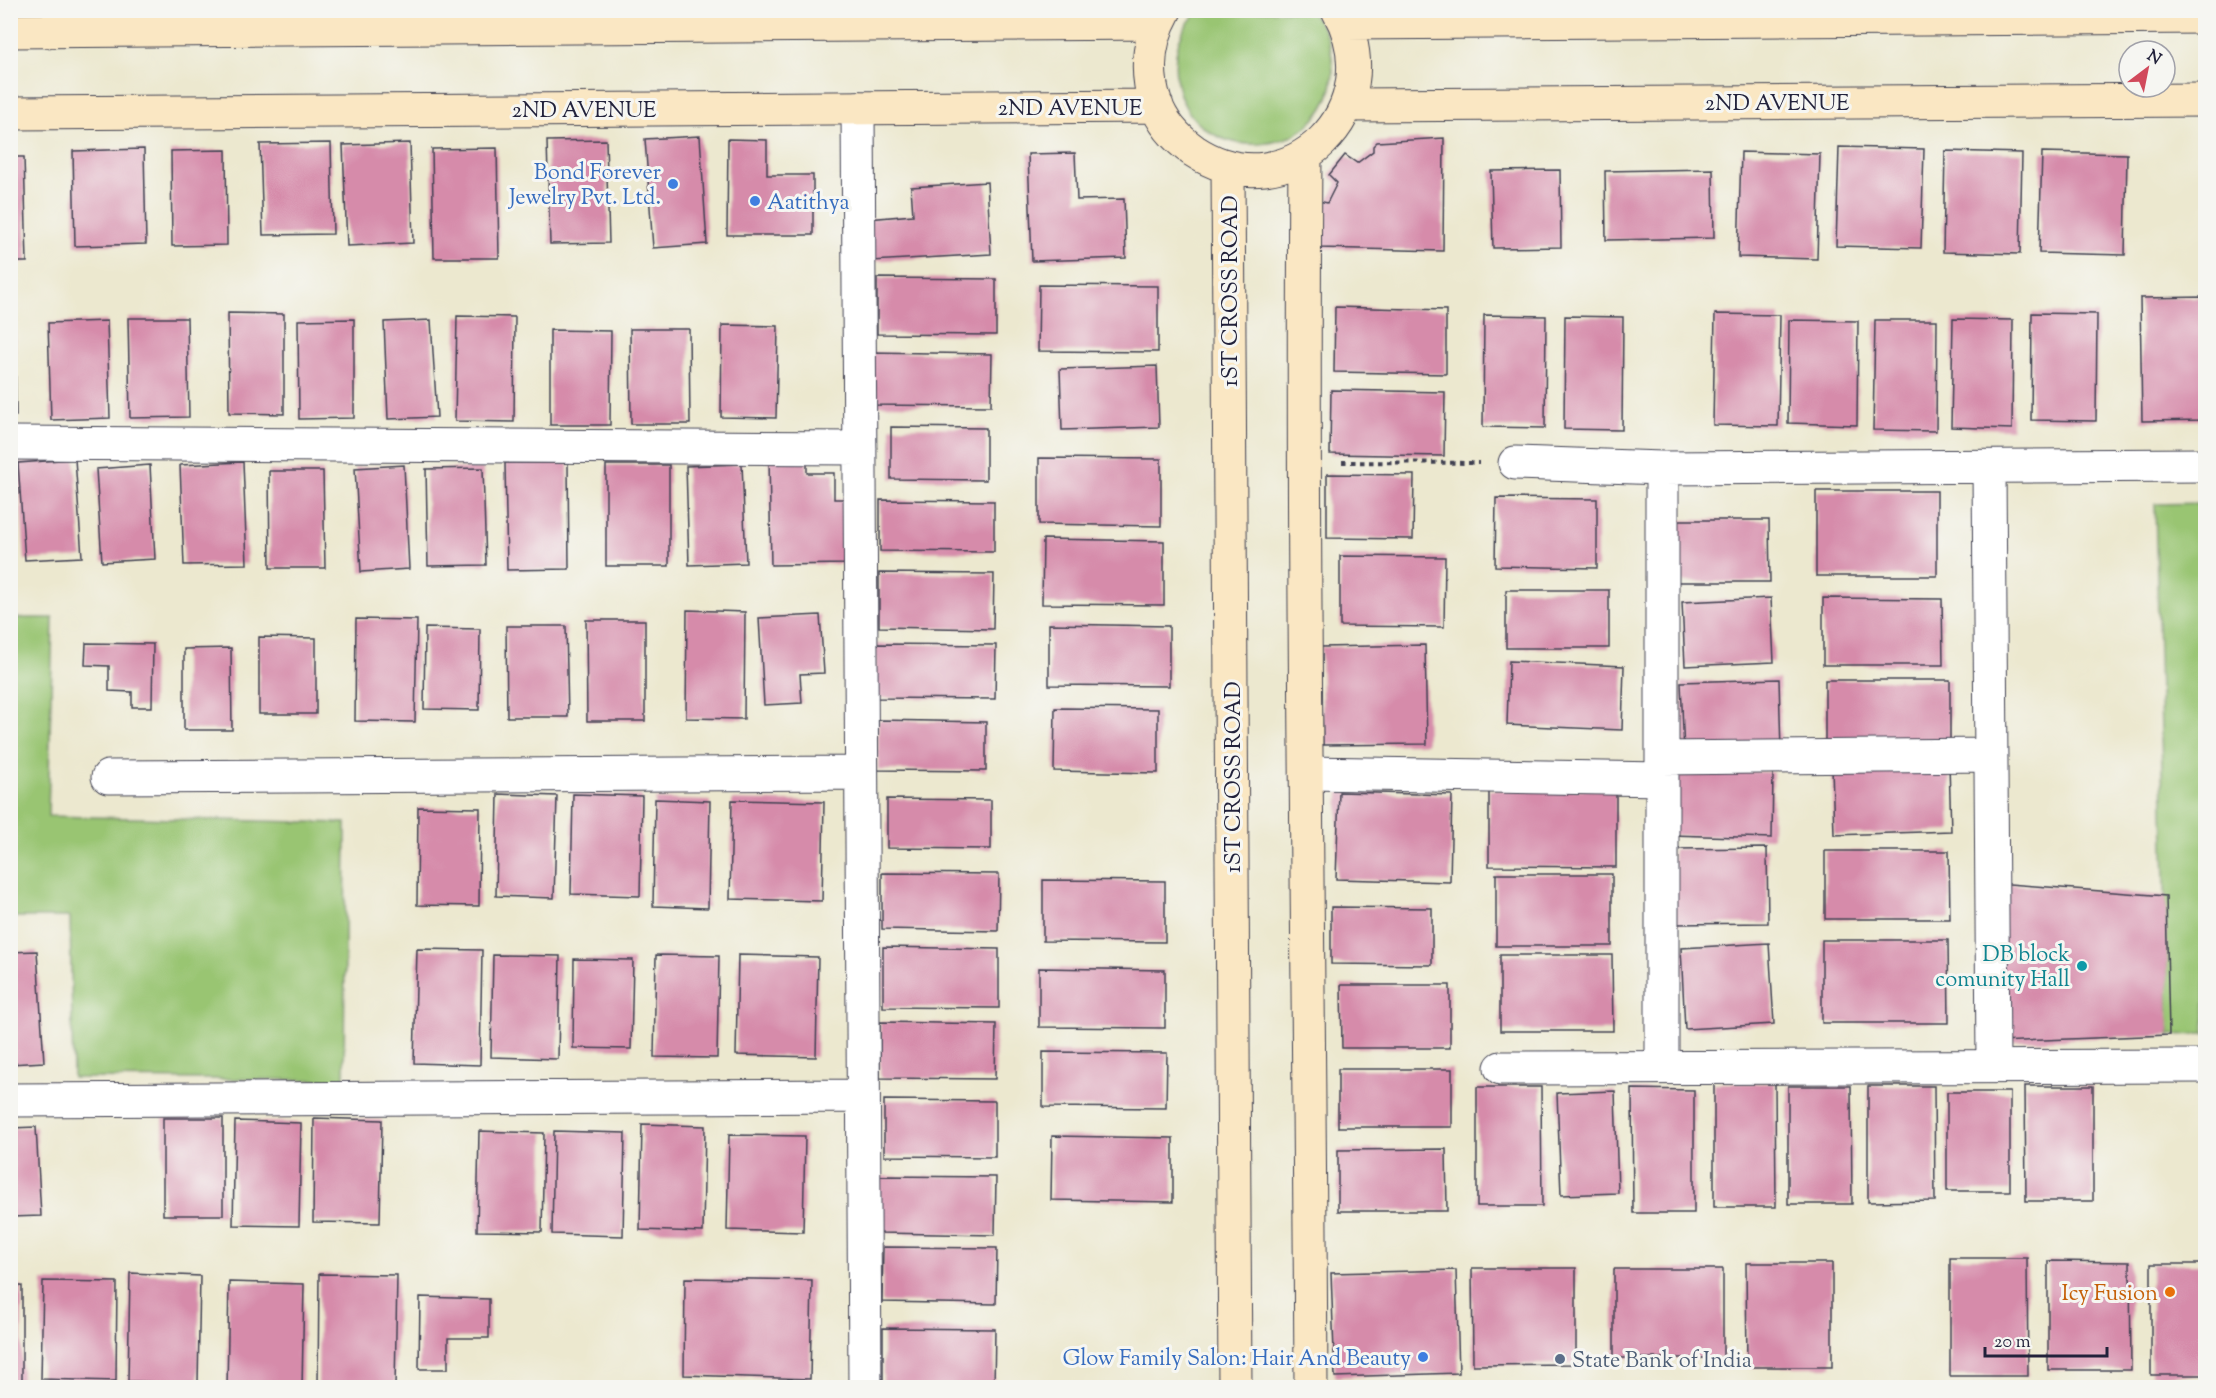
<svg xmlns="http://www.w3.org/2000/svg" width="2216" height="1398" font-family="'Sorts Mill Goudy',serif">
<style>
.green{fill:#99c572;stroke:#5e7456;stroke-width:1.5}
.building{fill:#d68baa}
.lines{fill:none;stroke-linecap:round;stroke-linejoin:round}
.street-casing{stroke:#404051;stroke-width:35}
.secondary-casing{stroke:#404051;stroke-width:35}
.path{stroke:#404051;stroke-width:4;stroke-dasharray:4.5 4.5;stroke-linecap:butt}
.street{stroke:#fff;stroke-width:33}
.secondary{stroke:#fae7c3;stroke-width:33}
.shop-dot{fill:#3f7fe0;stroke:#f6f6f2;stroke-width:2}
.culture-dot{fill:#0f9aa8;stroke:#f6f6f2;stroke-width:2}
.food-dot{fill:#e8710a;stroke:#f6f6f2;stroke-width:2}
.service-dot{fill:#5c6f8a;stroke:#f6f6f2;stroke-width:2}
.labels{text-anchor:middle;stroke-width:6;stroke-linejoin:round;paint-order:stroke}
.street-label{font-size:22px;fill:#22223b;stroke:#f6f6f2}
.shop-label{font-size:22px;fill:#366cbe;stroke:#f6f6f2;text-anchor:end}
.culture-label{font-size:22px;fill:#0d838f;stroke:#f6f6f2;text-anchor:end}
.food-label{font-size:22px;fill:#c56008;stroke:#f6f6f2;text-anchor:end}
.service-label{font-size:22px;fill:#4e5e75;stroke:#f6f6f2;text-anchor:start}
</style>
<rect width="100%" height="100%" fill="#f6f6f2"/>
<filter id="ink" filterUnits="userSpaceOnUse"><feTurbulence type="fractalNoise" baseFrequency=".0167" numOctaves="2"/><feDisplacementMap in="SourceGraphic" scale="12" xChannelSelector="R" yChannelSelector="G"/><feConvolveMatrix kernelMatrix="1 2 1 2 8 2 1 2 1" color-interpolation-filters="sRGB"/></filter>
<filter id="wash" filterUnits="userSpaceOnUse"><feTurbulence type="fractalNoise" baseFrequency=".008" numOctaves="4" result="noise"/><feDisplacementMap in="SourceGraphic" scale="24" xChannelSelector="R" yChannelSelector="G"/><feGaussianBlur stdDeviation="1.35" result="paint"/><feColorMatrix in="noise" values="0 0 0 0 0 0 0 0 0 0 0 0 0 0 0 0 0 1.4 0 .05"/><feComposite in="paint" operator="in"/></filter>
<g filter="url(#wash)">
<rect width="100%" height="100%" fill="#ece8cf"/>
<path class="green" d="M1309 11C1323 24 1330 39 1332 58 1345 161 1189 177 1176 77 1173 52 1180 27 1199 11Z
M2205 503V1034L2169 1035 2155 504Z
M10 618H53L48 816 346 823 344 1080 73 1078 70 917H11Z"/>
<g id="blocks">
<path class="building" d="M700 136 707 244 653 248 645 139Z
M1444 138 1443 251 1319 248V201L1327 203 1337 183 1329 175 1345 155 1357 163 1373 151V146L1377 142Z
M728 139 767 140V175H813V235H727Z
M606 140 609 243 550 244 547 141Z
M331 143 333 234 263 235 260 144Z
M410 143 413 243 347 246 343 145Z
M1839 147 1924 149 1921 248 1836 246Z
M497 148 499 258H434L432 149Z
M144 149 146 244 75 246 73 151Z
M226 150 227 245 172 246 171 151Z
M1945 151 2022 153 2020 254 1943 252Z
M1741 152 1820 154 1817 259 1738 257Z
M2042 152 2127 154 2125 255 2039 253Z
M1075 153 1077 200 1124 199 1126 258 1032 261 1028 154Z
M10 157H24L27 262H10Z
M1713 169 1714 238 1606 240 1605 171Z
M1560 170 1561 247 1493 248 1491 171Z
M987 182 991 254 872 261 868 219 913 215 911 187Z
M877 278 996 279V335L877 334Z
M1039 285 1158 286V352L1038 351Z
M2206 297V420L2142 421 2140 298Z
M1335 307 1446 310V374L1334 372Z
M228 313 284 314V414L229 413Z
M2032 313 2097 314 2096 421 2031 420Z
M1715 314 1780 315 1778 426 1713 425Z
M1484 315 1546 316 1545 428 1483 427Z
M457 316 515 317 514 422 455 421Z
M1565 316 1623 317 1622 430 1564 429Z
M10 318H15L16 416H10Z
M128 318H187L189 417 130 418Z
M354 319V418L299 419 298 320Z
M1953 319 2013 320 2012 429 1951 427Z
M431 320 437 417 388 419 384 322Z
M1789 320 1858 321 1857 425 1788 423Z
M1875 320H1937L1936 431 1873 430Z
M107 321 110 418 51 420 48 323Z
M722 325 778 326 776 418 721 417Z
M630 329H689L690 424H631Z
M550 330 611 331 610 425H550Z
M869 352 992 354 991 406 869 405Z
M1157 366 1159 427 1062 430 1060 369Z
M1331 390 1445 392 1444 456 1330 454Z
M891 427 986 428V480L891 479Z
M769 458H807V473H834V499H850L851 564 771 565Z
M1039 458 1161 459V526L1039 524Z
M75 459 82 557 25 560 18 463Z
M243 462 247 564 184 565 180 465Z
M505 463H568L569 569 507 570Z
M742 464 746 563 689 565 686 466Z
M150 465 155 559 102 562 96 469Z
M404 465 409 569 361 572 355 468Z
M606 465H669V566H606Z
M483 468 486 565 428 566 426 469Z
M269 471H323L325 568H270Z
M1327 474 1414 475 1413 539 1327 538Z
M1816 491H1937V576H1816Z
M1496 498 1597 499V568L1495 566Z
M880 500 994 501V552L880 551Z
M1666 520H1769L1770 582H1667Z
M1043 539 1164 541V605L1042 604Z
M1340 556 1445 557 1444 627 1340 626Z
M879 573 994 574 993 629 879 627Z
M1506 590H1609V648H1506Z
M1771 598 1774 662 1685 666 1682 602Z
M1823 598 1942 599 1943 665H1823Z
M687 610 745 612 744 719 686 718Z
M820 615 824 673 800 674 802 703 764 705 759 618Z
M356 619 417 620 415 722 355 721Z
M586 620H645V721H587Z
M1049 624 1169 626V686L1049 685Z
M506 626H566L568 717H507Z
M425 628 480 629 479 710 424 709Z
M259 637 316 638V714H259Z
M86 643 153 644 152 707H132V692L109 691V666L85 665Z
M876 644 996 645 995 699 875 698Z
M1425 645 1427 744 1323 745 1321 647Z
M231 648 232 730H184V649Z
M1509 661 1624 666 1622 730 1507 725Z
M1779 679 1781 752 1684 754 1681 682Z
M1825 680H1950V750L1825 751Z
M1055 708 1158 709V773L1054 771Z
M878 720 986 722V771L878 770Z
M1949 764 1951 831 1834 835 1832 767Z
M1672 770 1773 772 1772 838 1671 835Z
M1616 789V867L1489 866V790Z
M1339 792 1452 795 1450 882 1336 879Z
M498 794 557 796 554 898 496 896Z
M573 794 642 796 640 896 571 894Z
M655 799 710 801 708 908 653 906Z
M887 799 991 800V849L887 848Z
M732 800 824 802 822 901 730 899Z
M418 807 480 808 479 906 417 905Z
M1767 848 1768 923 1675 924 1673 849Z
M1825 851H1949L1950 919H1825Z
M882 873 999 874 998 931 882 929Z
M1496 874H1612V946H1496Z
M1043 880 1165 881V942L1043 941Z
M1996 883 2166 896 2169 1035 1997 1042Z
M1331 907 1432 908V965L1331 964Z
M1822 940H1948L1949 1023H1822Z
M1769 943 1774 1024 1685 1029 1681 948Z
M883 947 999 949V1008L883 1007Z
M417 949 482 950 480 1065 414 1063Z
M37 951 44 1062 10 1064V952Z
M493 955 560 956 558 1059 491 1057Z
M656 955 719 956 717 1058 654 1057Z
M738 955 818 957 816 1057 736 1055Z
M1500 955H1612L1613 1031H1500Z
M574 959 633 960 631 1049 573 1048Z
M1039 968 1165 970V1028L1039 1027Z
M1341 985H1450V1048H1342Z
M880 1022 996 1024 995 1079 880 1078Z
M1043 1052 1167 1053 1166 1108 1043 1107Z
M1338 1069H1452V1127H1338Z
M1714 1083H1775L1776 1207H1714Z
M1788 1086H1851L1852 1204H1788Z
M1868 1086H1934L1935 1201 1868 1202Z
M2025 1086H2093V1201H2026Z
M1477 1087H1541L1542 1206H1477Z
M1632 1089 1694 1090V1213H1633Z
M1615 1091 1618 1193 1561 1195 1557 1093Z
M1947 1092H2010V1191H1947Z
M884 1100 995 1101V1157L884 1156Z
M163 1118H223V1215H163Z
M314 1118 382 1120 380 1223 313 1222Z
M235 1121 301 1123 299 1226 233 1225Z
M642 1124 705 1126 703 1232 640 1230Z
M36 1127 41 1216 10 1217V1128Z
M479 1131 544 1133 542 1232 477 1231Z
M554 1131 625 1133 623 1236 552 1234Z
M729 1135 805 1136 803 1232 727 1230Z
M1052 1136 1173 1138V1202L1051 1200Z
M1446 1149 1447 1211H1338V1150Z
M879 1176 996 1177 995 1235 879 1233Z
M883 1247 997 1248 996 1304 882 1302Z
M1950 1258H2027L2028 1376H1950Z
M2048 1261 2130 1262 2131 1370H2048Z
M1746 1263H1832V1367H1747Z
M2151 1264H2206V1375H2151Z
M1472 1268H1576V1364L1473 1365Z
M1614 1269H1723V1358H1614Z
M1456 1270 1459 1373 1335 1377 1331 1273Z
M130 1273 200 1276 198 1383 128 1381Z
M319 1274 397 1275 395 1388 318 1387Z
M685 1278 812 1280 810 1379 684 1375Z
M43 1281 117 1282 116 1381 41 1379Z
M229 1282 304 1284 302 1388H227Z
M10 1286H22V1387L10 1386Z
M420 1297 489 1299V1338H448V1369H419Z
M883 1328 995 1329 994 1388H883Z"/>
</g>
</g>
<g filter="url(#ink)">
<use href="#blocks" fill-opacity="0" stroke="#404051" stroke-width="1.5"/>
<g class="lines">
<g class="street-casing">
<path id="street" d="M858 108 865 1388
M10 443 860 448
M1515 463 1662 468 2206 465
M1989 467 1993 1066
M1662 758 1991 755
M1308 773 1662 779
M108 777 861 773
M1662 1067V468
M1501 1068 2206 1066
M10 1100 863 1096"/>
</g>
<g class="secondary-casing">
<path id="secondary" d="M1165 10C1148 40 1145 70 1155 102 1162 122 1177 139 1194 151 1288 213 1394 109 1338 10
M1346 23 2206 17
M10 31 1158 23
M1348 105 2206 100
M10 113 1157 106
M1305 155C1302 566 1309 977 1311 1388
M1228 167 1235 1388"/>
</g>
<path class="path" d="M1342 462 1479 463"/>
<use href="#street" class="street"/>
<use href="#secondary" class="secondary"/>
</g>
</g>
<g class="shop-dot">
<circle cx="673" cy="184" r="6"/>
<circle cx="755" cy="201" r="6"/>
<circle cx="1423" cy="1357" r="6"/>
</g>
<circle class="culture-dot" cx="2082" cy="966" r="6"/>
<circle class="food-dot" cx="2170" cy="1292" r="6"/>
<circle class="service-dot" cx="1560" cy="1359" r="6"/>
<g class="labels">
<g class="street-label">
<text x="1777" y="110">2ND AVENUE</text>
<text x="1070" y="115">2ND AVENUE</text>
<text x="584" y="117">2ND AVENUE</text>
<text transform="translate(1229 291) rotate(-90)" y="8">1ST CROSS ROAD</text>
<text transform="translate(1232 777) rotate(-90)" y="8">1ST CROSS ROAD</text>
</g>
<g class="shop-label">
<text x="661" y="179">Bond Forever<tspan x="661" dy="25">Jewelry Pvt. Ltd.</tspan></text>
<text x="767" y="209" text-anchor="start">Aatithya</text>
<text x="1411" y="1365">Glow Family Salon: Hair And Beauty</text>
</g>
<g class="culture-label">
<text x="2070" y="961">DB block<tspan x="2070" dy="25">comunity Hall</tspan></text>
</g>
<g class="food-label">
<text x="2158" y="1300">Icy Fusion</text>
</g>
<g class="service-label">
<text x="1572" y="1367">State Bank of India</text>
</g>
</g>
<rect width="2216" height="1398" fill="none" stroke="#f6f6f2" stroke-width="36"/>
<g transform="translate(2147 69) rotate(32)"><circle r="28" fill="#f6f6f2" stroke="#a1a1a9" stroke-width="1.5"/>
<path d="M0-4.5L10 22L0 15L-10 22Z" fill="#d1495b"/>
<text y="-9" font-size="16" font-weight="bold" text-anchor="middle" fill="#22223b">N</text>
</g>
<path d="M1985 1347v9h122v-9" fill="none" stroke="#22223b" stroke-width="3"/>
<text x="1994" y="1347" font-size="18" fill="#22223b" stroke="#f6f6f2" stroke-width="4.5" paint-order="stroke">20 m</text>
</svg>
